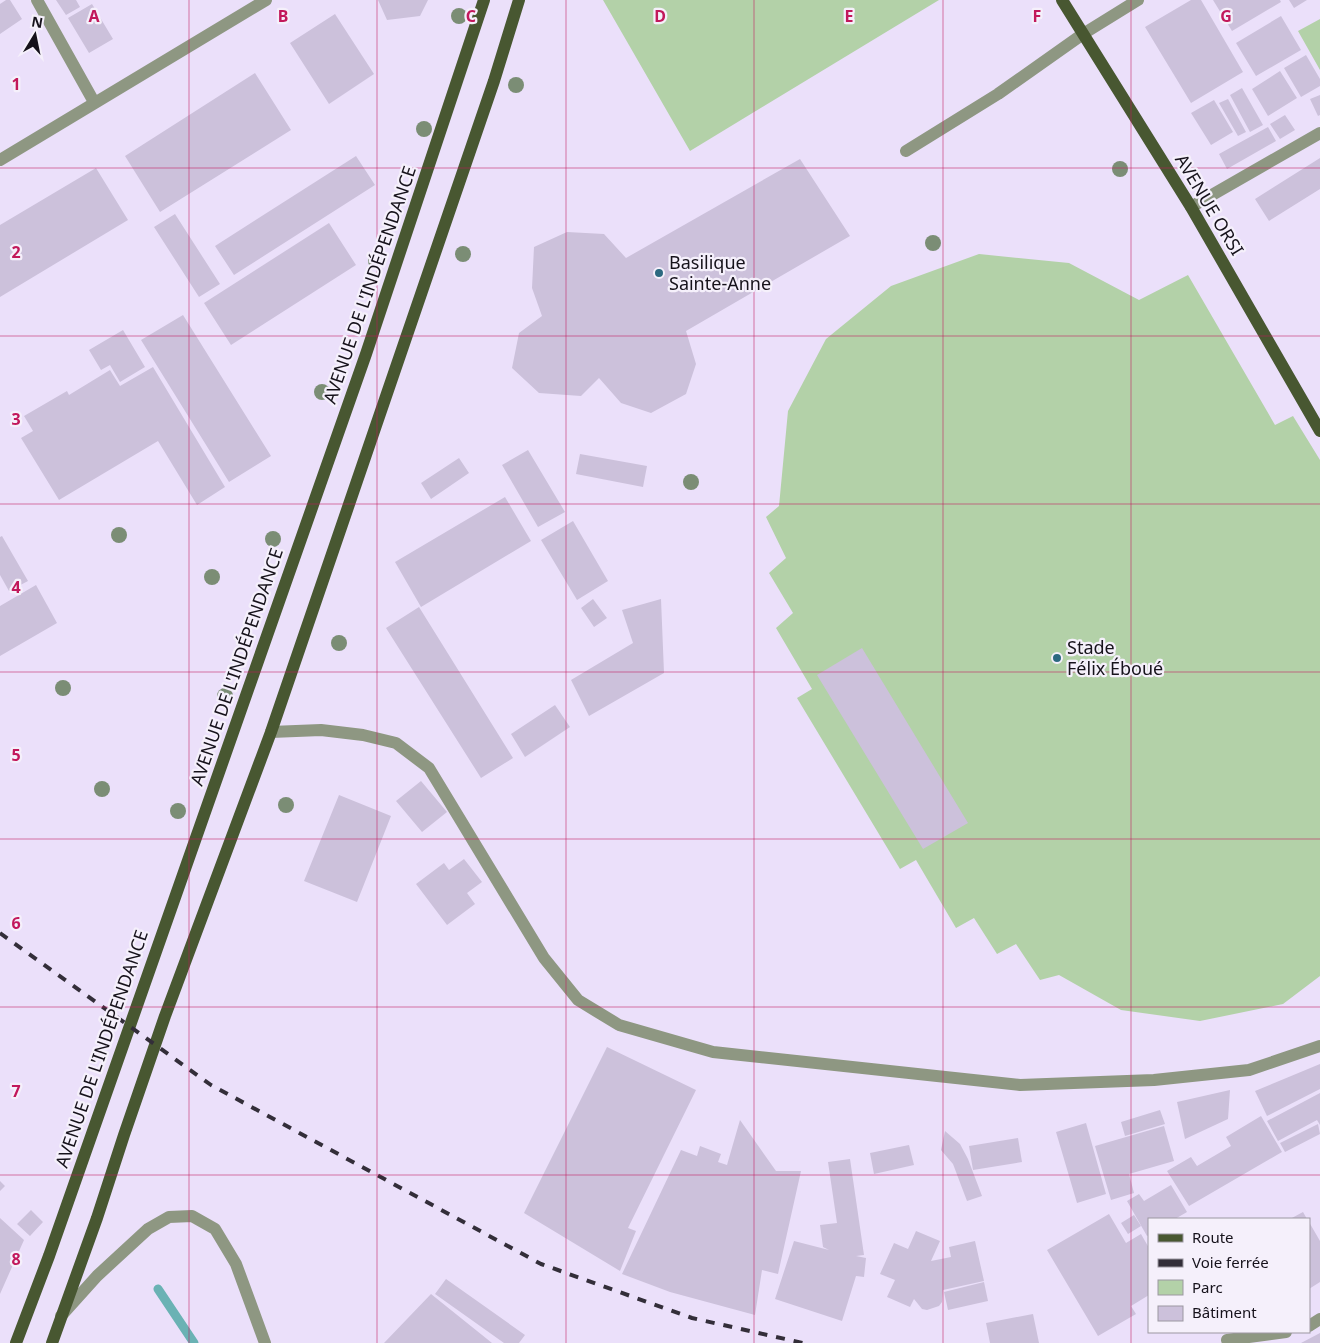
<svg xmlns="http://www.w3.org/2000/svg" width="1320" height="1343" font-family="'Noto Sans',sans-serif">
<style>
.green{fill:#b3d1a8}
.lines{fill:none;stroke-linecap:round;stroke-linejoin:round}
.stream{stroke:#6ab2b4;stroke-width:9}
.building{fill:#ccc1db}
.minor{stroke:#8e9782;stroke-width:12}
.major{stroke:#485731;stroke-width:12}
.rail{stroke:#332e39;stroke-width:4;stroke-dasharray:9 9;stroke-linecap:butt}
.tree{fill:#7b8d75}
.grid{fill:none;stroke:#c2185b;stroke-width:1;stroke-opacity:0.55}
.poi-dot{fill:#2c6980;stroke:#f5f0fb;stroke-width:2}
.labels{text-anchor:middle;stroke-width:4.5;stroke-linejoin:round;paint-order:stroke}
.street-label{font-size:18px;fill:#16121b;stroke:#f5f0fb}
.poi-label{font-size:18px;fill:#16121b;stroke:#f5f0fb;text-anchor:start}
.grid-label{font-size:16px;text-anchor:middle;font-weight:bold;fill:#c2185b;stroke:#f5f0fb;stroke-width:4.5;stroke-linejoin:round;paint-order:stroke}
</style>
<rect width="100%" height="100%" fill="#ebe0fa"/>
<path class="green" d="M603 0H939L690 151Z
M1320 19V70L1298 31Z
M979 254 1069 263 1139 300 1188 275 1275 425 1293 416 1320 460V976L1283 1004 1200 1021 1121 1010 1059 975 1040 980 1016 944 997 954 974 918 956 928 916 860 900 869 797 698 812 689 776 628 793 613 769 573 786 558 766 517 779 506 788 411 826 339 891 286Z"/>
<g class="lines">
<path class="stream" d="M158 1289 194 1343"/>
</g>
<path class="building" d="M6 0H10L22 19 0 34V4Z
M56 0H76L80 7 66 15Z
M378 0H428L420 16 387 20Z
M1191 0H1201L1243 72 1191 103 1145 27Z
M1213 0H1280L1281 2 1232 31Z
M1289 0H1307L1294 8Z
M92 4 113 39 89 53 68 18Z
M335 14 374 74 329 104 290 43Z
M1281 16 1301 50 1256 76 1236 43Z
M1306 55 1320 79V86L1301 97 1284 68Z
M1280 71 1297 98 1268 116 1252 89Z
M255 73 291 130 160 212 125 156Z
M1242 88 1263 125 1250 132 1230 95Z
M1320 95V115L1318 116 1310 99Z
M1228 99 1246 132 1238 136 1219 103Z
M1214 100 1233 132 1211 145 1191 113Z
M1285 115 1295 130 1280 139 1270 124Z
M1268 127 1276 141 1227 169 1219 154Z
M356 156 375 185 234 275 215 246Z
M1320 158V189L1269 221 1255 199Z
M800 159 850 236 686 331 696 364 686 394 651 413 621 403 599 378 581 396 539 393 512 368 519 333 542 316 532 288 534 247 567 232 604 234 626 258Z
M96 168 128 220 0 297V225Z
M175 214 220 284 199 297 154 227Z
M329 223 356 265 231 345 204 303Z
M183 315 271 456 229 482 141 340Z
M123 330 145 367 120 382 110 365 101 370 89 350Z
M153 367 225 487 197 505 158 441 59 500 21 438 33 431 24 416 67 391 69 395 110 370 120 386Z
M528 450 565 512 538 527 502 465Z
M580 454 647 466 643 487 576 474Z
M459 458 469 473 431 499 421 483Z
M505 497 531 541 421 607 395 562Z
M573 521 608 581 577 600 541 540Z
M2 536 28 581 9 591 0 575V537Z
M36 585 57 623 0 656V606Z
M593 599 607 618 594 627 581 608Z
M661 599 664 673 589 716 571 680 633 643 622 610Z
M419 607 513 758 481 778 386 628Z
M862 648 968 823 923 849 817 675Z
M555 705 570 727 525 757 511 734Z
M421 781 447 812 422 832 396 801Z
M339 795 391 816 357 902 304 881Z
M464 859 482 882 467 893 475 904 447 925 416 884 444 863 449 870Z
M607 1047 696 1090 628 1228 636 1231 620 1271 524 1213Z
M1320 1064V1089L1267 1116 1255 1091Z
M1230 1090 1228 1119 1185 1139 1177 1102Z
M1320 1093V1125L1317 1120 1278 1141 1267 1121Z
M1160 1110 1165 1124 1125 1136 1121 1122Z
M1261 1116 1282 1152 1189 1206 1167 1171 1191 1157 1197 1166 1231 1146 1226 1137Z
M740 1120 776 1171H801L778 1274 762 1270 755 1315 670 1292 622 1274 681 1150 697 1156 700 1146 721 1154 718 1162 727 1165Z
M1086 1123 1106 1194 1077 1203 1056 1132Z
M1318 1124 1320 1134 1285 1152 1280 1143Z
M1164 1126 1174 1161 1129 1174 1134 1193 1111 1200 1095 1146Z
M945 1131 960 1144 968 1159 982 1196 967 1201 953 1164 941 1150Z
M1018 1138 1022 1162 973 1170 969 1146Z
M909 1145 914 1165 874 1174 870 1153Z
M850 1159 864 1255 856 1256 866 1258 864 1277 856 1276 842 1321 775 1299 794 1241 829 1250 823 1247 820 1225 837 1223 828 1162Z
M0 1181 5 1186 0 1191Z
M1171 1185 1187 1212 1175 1219H1149V1235L1147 1236 1127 1201 1139 1194 1144 1201Z
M31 1210 43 1222 30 1236 17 1224Z
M1303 1212 1307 1219H1290Z
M1109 1214 1126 1243 1141 1234 1149 1248V1295L1131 1306 1136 1314 1098 1336 1047 1250Z
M1134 1215 1141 1226 1128 1234 1121 1223Z
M0 1218 24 1240 0 1294Z
M1309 1222 1320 1241V1282L1309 1289Z
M916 1231 940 1241 931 1261 951 1257 949 1247 975 1241 984 1281 943 1290 942 1302 939 1306 927 1310 922 1309 914 1299 910 1307 887 1297 895 1280 880 1274 894 1243 908 1249Z
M446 1279 525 1335 519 1343H504L435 1294Z
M984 1282 988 1301 948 1310 944 1292Z
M431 1294 492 1343H384Z
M1033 1314 1039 1343H990L986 1323Z
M1320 1333V1343H1301Z"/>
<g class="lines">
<path class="minor" d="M37 0 94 102
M906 151 998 94 1083 34 1138 0
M0 160 266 0
M1191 207 1320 133
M271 732 321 730 363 735 396 743 429 768 544 958 578 1000 619 1025 713 1052 1020 1085 1154 1080 1249 1070 1320 1046
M61 1316 97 1276 148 1229 169 1217 192 1216 215 1229 236 1264 265 1343
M1309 1326 1320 1319
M1227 1340 1286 1332"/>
<path class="major" d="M1062 0 1191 207 1320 431
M16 1343 49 1256 366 354 484 0
M52 1343 97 1218 124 1135 165 1016 271 732 494 81 519 0"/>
<path class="rail" d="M0 933 211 1085 541 1264 692 1318 803 1343"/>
</g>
<g class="tree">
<circle cx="459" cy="16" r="8"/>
<circle cx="516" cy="85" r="8"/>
<circle cx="424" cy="129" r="8"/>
<circle cx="1120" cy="169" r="8"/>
<circle cx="933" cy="243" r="8"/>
<circle cx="463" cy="254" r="8"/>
<circle cx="376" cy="261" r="8"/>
<circle cx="322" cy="392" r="8"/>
<circle cx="691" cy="482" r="8"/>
<circle cx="119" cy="535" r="8"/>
<circle cx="273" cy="539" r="8"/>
<circle cx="212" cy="577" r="8"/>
<circle cx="339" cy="643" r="8"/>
<circle cx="63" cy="688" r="8"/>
<circle cx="225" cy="696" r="8"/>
<circle cx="102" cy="789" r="8"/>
<circle cx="286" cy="805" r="8"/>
<circle cx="178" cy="811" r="8"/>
</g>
<path class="grid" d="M189 0V1343M377 0V1343M566 0V1343M754 0V1343M943 0V1343M1131 0V1343M0 168H1320M0 336H1320M0 504H1320M0 672H1320M0 839H1320M0 1007H1320M0 1175H1320"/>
<g class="poi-dot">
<circle cx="659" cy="273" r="5"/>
<circle cx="1057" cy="658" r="5"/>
</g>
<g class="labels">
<g class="street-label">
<text transform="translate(1209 205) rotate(59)" y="6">AVENUE ORSI</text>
<text transform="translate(370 285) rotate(-71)" y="6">AVENUE DE L'INDÉPENDANCE</text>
<text transform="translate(237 667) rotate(-71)" y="6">AVENUE DE L'INDÉPENDANCE</text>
<text transform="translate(102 1049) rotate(-71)" y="6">AVENUE DE L'INDÉPENDANCE</text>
</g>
<g class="poi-label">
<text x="669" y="269">Basilique<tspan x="669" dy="21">Sainte-Anne</tspan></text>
<text x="1067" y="654">Stade<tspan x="1067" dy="21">Félix Éboué</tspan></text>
</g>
</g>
<g class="grid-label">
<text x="94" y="22">A</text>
<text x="283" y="22">B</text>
<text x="471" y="22">C</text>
<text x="660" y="22">D</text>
<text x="849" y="22">E</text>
<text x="1037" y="22">F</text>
<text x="1226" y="22">G</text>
<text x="16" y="90">1</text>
<text x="16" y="258">2</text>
<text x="16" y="425">3</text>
<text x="16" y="593">4</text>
<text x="16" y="761">5</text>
<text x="16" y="929">6</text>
<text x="16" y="1097">7</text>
<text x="16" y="1265">8</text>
</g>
<rect x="1148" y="1218" width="162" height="115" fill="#f5f0fb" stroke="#9c97a1"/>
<rect x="1158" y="1234" width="25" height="8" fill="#485731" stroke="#9c97a1"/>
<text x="1192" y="1243" font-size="15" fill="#16121b">Route</text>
<rect x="1158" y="1259" width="25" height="8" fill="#332e39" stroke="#9c97a1"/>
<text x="1192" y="1268" font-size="15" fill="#16121b">Voie ferrée</text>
<rect x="1158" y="1280" width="25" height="15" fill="#b3d1a8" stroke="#9c97a1"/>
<text x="1192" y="1293" font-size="15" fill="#16121b">Parc</text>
<rect x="1158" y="1306" width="25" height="15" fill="#ccc1db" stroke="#9c97a1"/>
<text x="1192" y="1318" font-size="15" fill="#16121b">Bâtiment</text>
<g transform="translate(35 35) rotate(10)" stroke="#f5f0fb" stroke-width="4" paint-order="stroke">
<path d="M0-4L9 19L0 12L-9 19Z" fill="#16121b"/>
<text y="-8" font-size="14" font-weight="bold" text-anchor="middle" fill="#16121b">N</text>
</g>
</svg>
